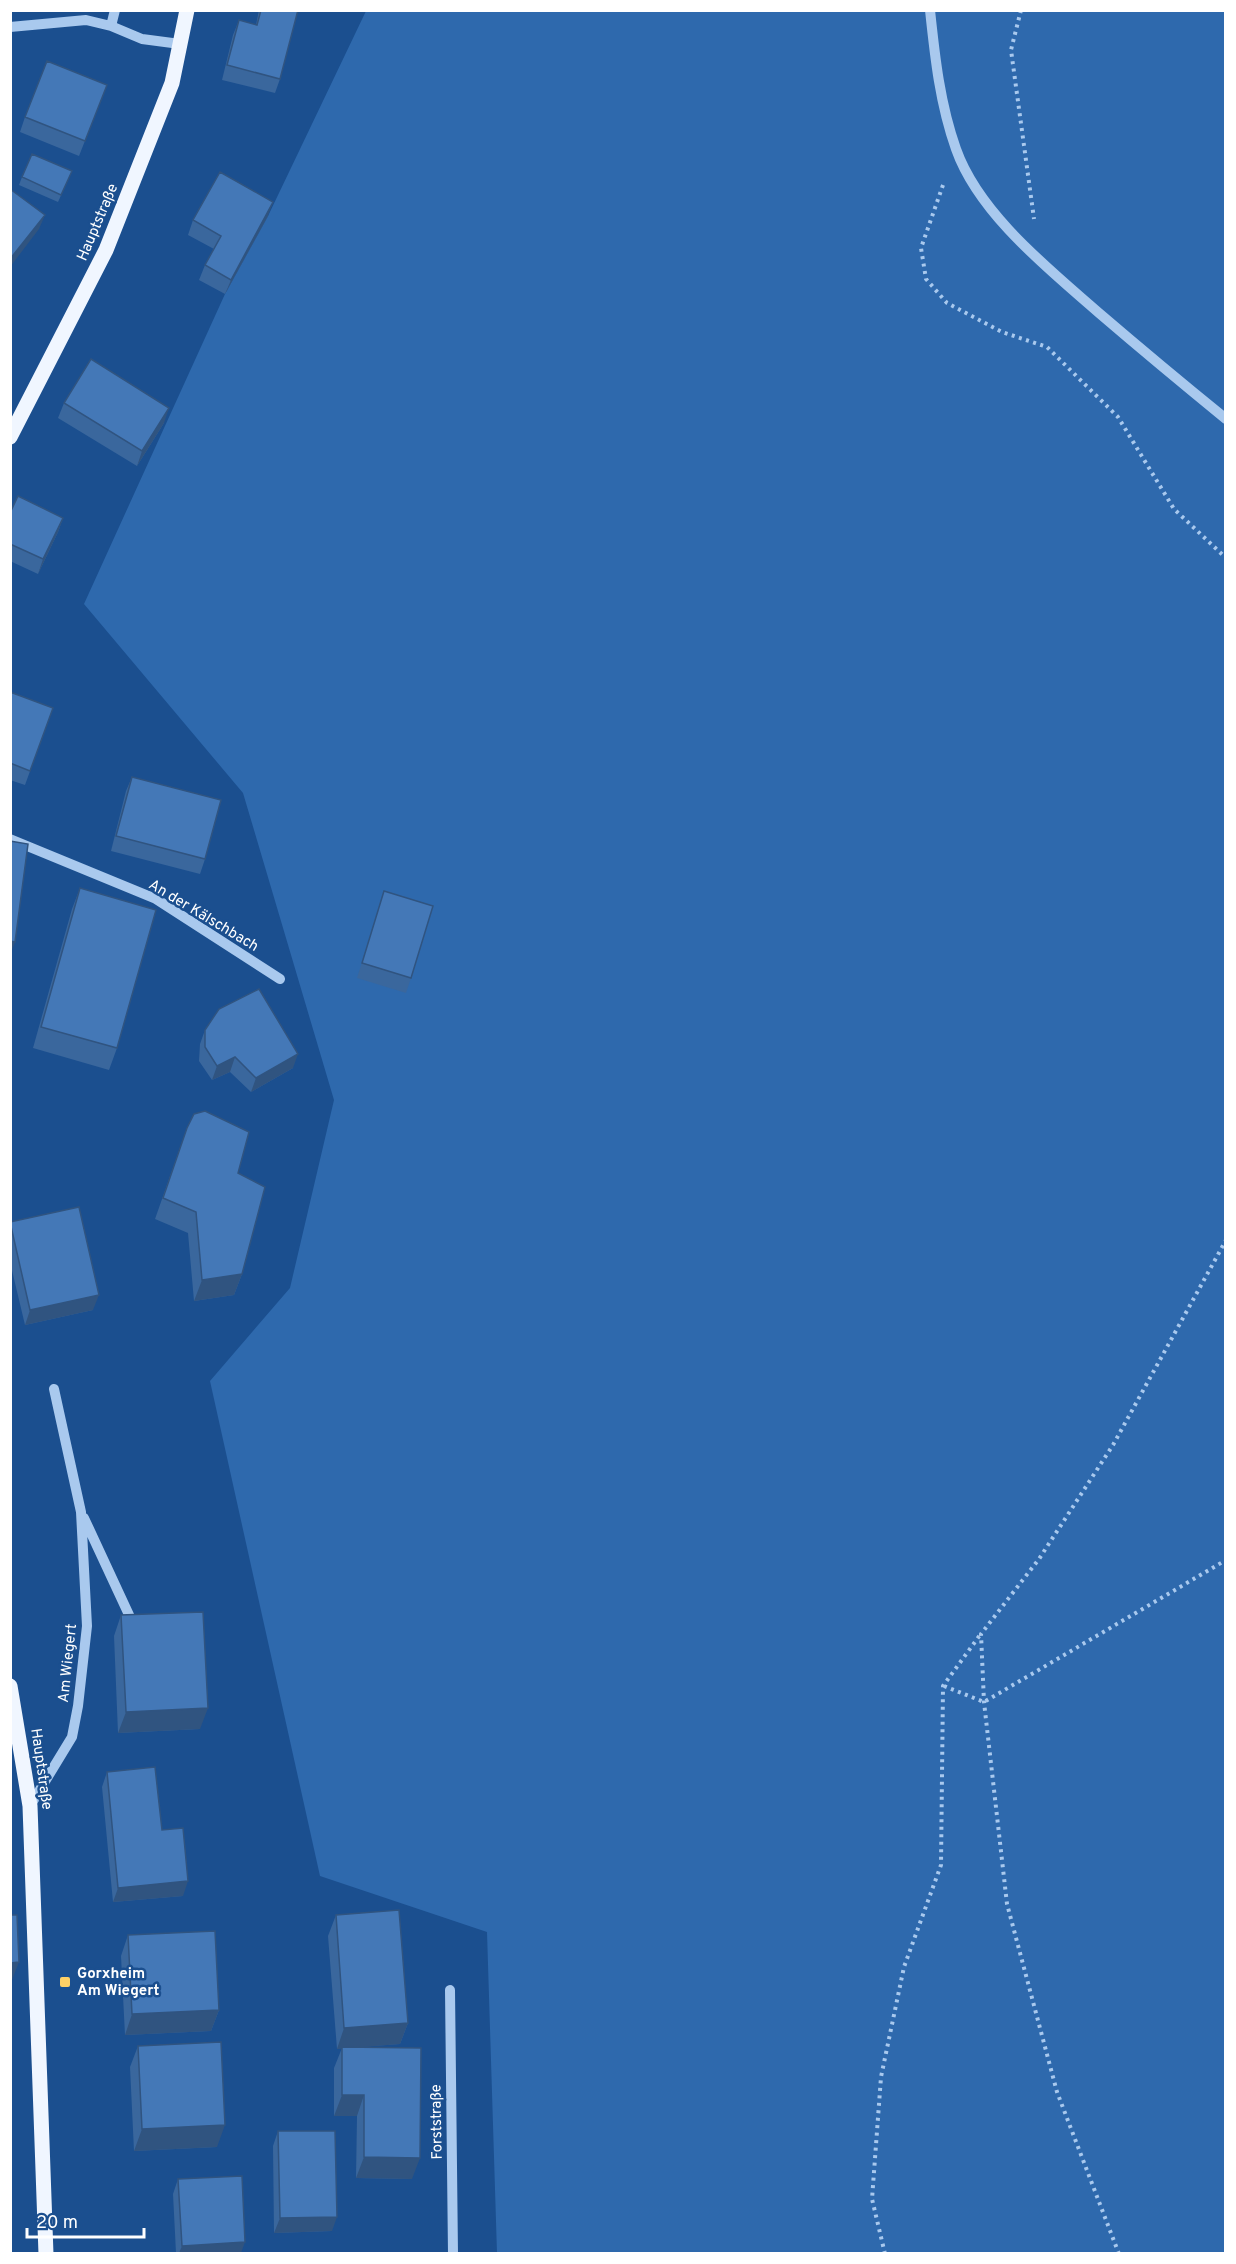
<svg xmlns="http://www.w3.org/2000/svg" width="1236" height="2264" font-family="Overpass,sans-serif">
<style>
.green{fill:#2e69ad}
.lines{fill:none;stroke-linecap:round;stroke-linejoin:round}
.path{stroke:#a9c9ee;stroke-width:4;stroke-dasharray:3 4.5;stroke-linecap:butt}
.minor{stroke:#a9c9ee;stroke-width:10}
.major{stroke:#f0f6ff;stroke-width:15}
.wall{fill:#3a679d}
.shaded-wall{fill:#305480}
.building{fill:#4478b7;stroke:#305480;stroke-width:1.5}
.poi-dot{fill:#ffd166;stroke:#1b4f8f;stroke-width:2}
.labels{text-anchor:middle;stroke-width:5;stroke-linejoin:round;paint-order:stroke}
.street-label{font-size:15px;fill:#fff;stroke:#1b4f8f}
.poi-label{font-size:15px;font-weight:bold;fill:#fff;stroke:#1b4f8f;text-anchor:start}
</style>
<rect width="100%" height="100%" fill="#1b4f8f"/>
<path class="green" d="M366 11H1225V2253H497L487 1932 320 1876 210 1381 290 1288 334 1100 243 793 84 604 225 294 268 216Z"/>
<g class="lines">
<path class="path" d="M1021 10 1011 50 1034 219
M943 185 921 248 926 279 947 303 1002 332 1047 347 1118 417 1174 509 1226 558
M944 1686 984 1702 1226 1560
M885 2254 872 2199 881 2077 904 1967 941 1865 943 1686 980 1635
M1119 2254 1057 2092 1007 1904 984 1702 981 1634 1039 1559 1113 1445 1226 1240"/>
<path class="minor" d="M930 10C935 58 940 104 956 149 979 214 1049 269 1099 313 1141 349 1183 384 1226 419
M111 26 115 10
M10 27 86 20 111 26 142 39 180 44
M10 839 156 899 280 979
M84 1518 130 1617
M30 1806 72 1737 78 1706 87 1626 81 1512 54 1389
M450 1990 453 2254"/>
<path class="major" d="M10 437 106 250 172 83 187 10
M10 1686 30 1806 46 2254"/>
</g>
<path class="wall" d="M259 10H298L280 79 275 93 222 80 233 35 239 20 256 25Z
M107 85 79 156 20 132 25 117Z
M22 177 69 178 58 202 19 185Z
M268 216 225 294 199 280 205 265 214 249 188 235 193 220Z
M64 403 164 423 137 466 58 418Z
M10 513 63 518 58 532 38 574 10 561Z
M10 692 53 708 25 785 10 780Z
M132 777 205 859 200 874 111 851 126 791Z
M80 888 117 1048 109 1070 33 1048 72 909Z
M384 891 411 978 406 993 357 978Z
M205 1030 293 1068 251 1092 230 1072 212 1080 199 1061 200 1044Z
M187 1128 242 1274 234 1295 194 1301 188 1233 155 1219Z
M10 1222 93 1310 25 1325 10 1262Z
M121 1615 200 1729 118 1733 114 1636Z
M107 1772 162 1830 183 1896 113 1902 102 1787Z
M336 1915 408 2023 400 2044 358 2047 412 2179 356 2178 357 2116H334V2068L342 2048 337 2049 328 1936Z
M128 1935 219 2010 211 2031 125 2035 121 1956Z
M138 2046 217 2147 134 2151 130 2067Z
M278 2131 332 2231 274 2233 273 2146Z
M178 2179 241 2253H176L173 2194Z"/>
<path class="shaded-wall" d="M273 202 268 216 225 294 231 280Z
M45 215 39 229 10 267V259Z
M169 408 164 423 137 466 142 451Z
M63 518 58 532 38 574 43 559Z
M10 941 15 942 10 955Z
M298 1054 293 1068 251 1092 256 1078Z
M235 1057 230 1072 212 1080 217 1066Z
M242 1274 234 1295 194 1301 202 1280Z
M99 1295 93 1310 25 1325 30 1310Z
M208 1708 200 1729 118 1733 126 1712Z
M188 1881 183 1896 113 1902 118 1888Z
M19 1962 10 1985V1963Z
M219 2010 211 2031 125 2035 132 2014Z
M408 2023 400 2044 337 2049 344 2028Z
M342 2095H364L357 2116H334Z
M225 2125 217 2147 134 2151 142 2129Z
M364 2157 420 2158 412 2179 356 2178Z
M337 2217 332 2231 274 2233 280 2218Z
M245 2242 241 2253H179L182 2246Z"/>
<path class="building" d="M261 10H298L280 79 227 65 239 20 257 25Z
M47 61 107 85 85 141 25 117Z
M32 154 72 171 61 195 22 177Z
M220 172 273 202 231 280 205 265 221 236 193 220Z
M10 189 45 215 10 259Z
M91 359 169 408 142 451 64 403Z
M18 496 63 518 43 559 10 544V513Z
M10 692 53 708 30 771 10 763Z
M132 777 221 800 205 859 116 836Z
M10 841 28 844 15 942 10 941Z
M80 888 156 910 117 1048 41 1027Z
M384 891 433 906 411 978 362 963Z
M259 989 298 1054 256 1078 235 1057 217 1066 205 1047V1030L219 1009Z
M205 1111 249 1132 238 1173 265 1187 242 1274 202 1280 196 1212 163 1198 187 1128 194 1114Z
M79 1207 99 1295 30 1310 10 1222Z
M203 1612 208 1708 126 1712 121 1615Z
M155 1767 162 1830 183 1828 188 1881 118 1888 107 1772Z
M399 1910 408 2023 344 2028 336 1915Z
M10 1915H17L19 1962 10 1963Z
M215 1931 219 2010 132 2014 128 1935Z
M221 2042 225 2125 142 2129 138 2046Z
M342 2047 421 2048 420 2158 364 2157V2095H342Z
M278 2131H335L337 2217 280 2218Z
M242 2176 245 2242 182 2246 178 2179Z"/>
<rect class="poi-dot" x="59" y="1976" width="12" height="12" rx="3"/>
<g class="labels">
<g class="street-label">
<text transform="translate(97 222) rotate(-67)" y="5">Hauptstraße</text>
<text transform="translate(204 915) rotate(31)" y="5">An der Kälschbach</text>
<text transform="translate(67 1663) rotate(-84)" y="5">Am Wiegert</text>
<text transform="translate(42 1769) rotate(82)" y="5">Hauptstraße</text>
<text transform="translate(436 2122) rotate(-91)" y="5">Forststraße</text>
</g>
<g class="poi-label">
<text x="77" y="1978">Gorxheim<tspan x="77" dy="17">Am Wiegert</tspan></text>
</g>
</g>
<rect width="1236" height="2264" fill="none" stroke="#ffffff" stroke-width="24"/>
<path d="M27 2228v9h117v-9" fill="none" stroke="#ffffff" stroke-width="3"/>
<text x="36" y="2228" font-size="18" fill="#ffffff" stroke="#1b4f8f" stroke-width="4.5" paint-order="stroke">20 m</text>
</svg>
